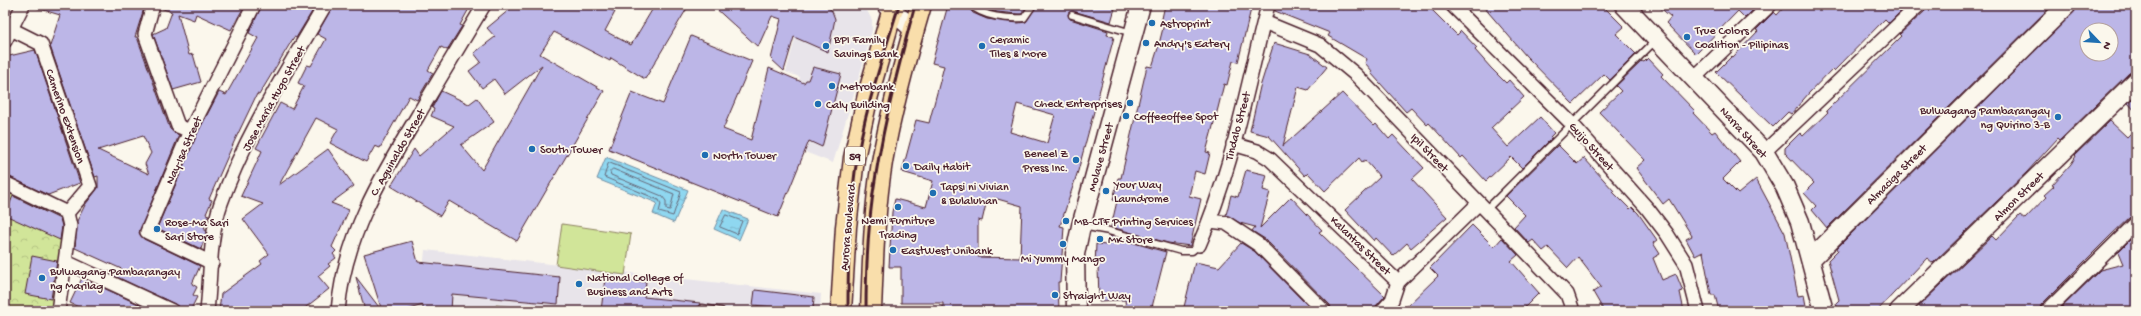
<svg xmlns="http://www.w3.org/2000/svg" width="2141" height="316" viewBox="0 0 2141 316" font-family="'Gochi Hand',sans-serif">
<defs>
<pattern id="park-crowns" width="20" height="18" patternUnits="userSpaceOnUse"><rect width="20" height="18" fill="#d1e599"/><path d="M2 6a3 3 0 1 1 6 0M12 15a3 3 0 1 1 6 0" fill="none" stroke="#b5c484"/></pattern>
<pattern id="water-ripples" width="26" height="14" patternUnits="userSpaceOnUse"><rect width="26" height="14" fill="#8fd7f0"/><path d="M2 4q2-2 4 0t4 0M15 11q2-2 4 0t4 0" fill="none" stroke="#7db8ce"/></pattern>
</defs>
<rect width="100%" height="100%" fill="#fbf7ec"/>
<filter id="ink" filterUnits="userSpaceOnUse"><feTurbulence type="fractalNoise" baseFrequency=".025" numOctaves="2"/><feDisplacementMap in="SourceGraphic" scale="8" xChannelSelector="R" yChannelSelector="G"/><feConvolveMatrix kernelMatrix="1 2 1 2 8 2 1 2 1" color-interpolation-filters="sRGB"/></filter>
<g filter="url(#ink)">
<g fill="#e8e4ea">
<path d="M769,5H864L872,20V31L865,57L833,163L782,143L800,77L786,72L797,32Z"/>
<path d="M425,250L821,294L820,311H419Z"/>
<path d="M976,304V311H886V306Z"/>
</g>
<g fill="#d1e599" stroke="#8e8262">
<path d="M562,224L631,234L625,275L556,265Z"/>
<path d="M496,305L551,311H496Z"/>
</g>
<path fill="url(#park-crowns)" stroke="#8e8262" d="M5,189L64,213L67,226L54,311H5Z"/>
<g fill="url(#water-ripples)" stroke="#738da1">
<path d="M606,157L688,190L674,223L653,214L657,203L597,179Z"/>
<path d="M723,209L748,219L739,240L714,229Z"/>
</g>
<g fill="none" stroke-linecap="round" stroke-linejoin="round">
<g stroke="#66697a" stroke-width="1">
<path d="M610,163L681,192L673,216L659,212L661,204L659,200L604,177L608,164Z"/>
<path d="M613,169L674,194L670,210L666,209V201L662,196L611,175L610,172Z"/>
<path d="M726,215L742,221L737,234L720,227Z"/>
</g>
</g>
<g fill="#bcb6e7" stroke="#4a1f2b" fill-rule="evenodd">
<path d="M37,5H145L135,37H137L170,129L179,135L139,233L144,239L200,266L192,284L197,287L193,295L197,297L190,311L179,309L175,304L102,270L125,274L126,271L75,248L77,221L85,205L98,188V176L95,177L50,46L60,15L37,8ZM143,136L151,153L145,164L149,174L98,150Z"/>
<path d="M161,5H245L231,30L196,14L194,20L178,14L189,55L193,54L201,82L173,90L153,34L166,28L172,12L160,8Z"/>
<path d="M262,5H316L296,38L294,37L259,95L257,94L234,142L209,199L212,200L206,214L209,215L204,225L206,234L201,249L157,228L197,134L219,92L226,95L258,38L249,33Z"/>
<path d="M333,5H471L460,25L462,26L447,50L441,47L428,70L433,73L417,100L409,96L380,148L375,146L366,162L330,143L338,129L316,118L279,185L328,149L354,186L331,203L349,210L332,247L336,251L333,254L336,258L328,264L330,266L318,276L329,289L301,311H219L221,294L262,264L260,261L269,254L243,219L263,204L241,196L262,151L256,148L280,103L292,109L304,86L298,83L307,65L311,66L326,39L317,34Z"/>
<path d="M515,5H602L615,12L605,31L631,45L655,5H689L645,79L611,58L610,61L554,32L540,54L604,91L517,241L449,201L440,216L391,186L414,149L419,156L454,126L431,116L434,109L432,108L441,91L469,104L477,98L494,122L461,145L482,170L542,65L505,94L494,79L482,88L469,71L481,62L474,53L495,37L487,28Z"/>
<path d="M712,5H825L832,11L835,19L828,52L794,37L784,71L771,59L781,19L772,16L758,47Z"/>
<path d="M948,5H967L973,13L987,19L1018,23L1026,22L1037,5H1116L1111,22L1073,11L1068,14L1070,19L1108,31L1107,35L1114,37L1078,171L1060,226L1064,227L1060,282H1058L1059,311H943V303H901V267H889L892,212L895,199L926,207L933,181L902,172L916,120L929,123L944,66L932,63ZM1017,104L1055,115L1047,143L1010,132ZM994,198L1022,206L1020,258L978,257V220L982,221L986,204Z"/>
<path d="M978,5H1028L1022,14H1018L997,12Z"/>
<path d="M1165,5H1252L1238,62L1233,61L1227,85L1224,84L1218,108L1206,152L1210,153L1205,174L1195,171L1189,196L1201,199L1190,246L1168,243L1111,227L1117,201L1113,200L1118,178H1121L1147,66L1152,67L1158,48L1164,24L1161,23Z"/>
<path d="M1276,5H1332L1344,9L1346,5H1427L1457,35L1461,31L1477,48L1475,50L1491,68L1506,83L1509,80L1524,97L1491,128L1508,147L1540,117L1554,133L1550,137L1552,138L1522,168L1511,157L1486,181L1463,156L1461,158L1429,123L1427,125L1411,108L1406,112L1371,73L1372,71L1365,63L1367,59L1328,36L1330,33L1275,11Z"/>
<path d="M1482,5H1602L1624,27L1616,34L1636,54L1610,80L1604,74L1573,104L1526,56Z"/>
<path d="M1657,5H1758L1745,18L1738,11L1696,54L1666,23L1671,17Z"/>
<path d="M1786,5H1907L1889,23L1885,19L1834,71L1832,69L1809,93L1791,114L1788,112L1773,127L1716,72L1732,56L1733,57L1758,31L1756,30L1774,12L1777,15Z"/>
<path d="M1927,5H2052L1827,228L1812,210L1816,206L1804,193L1814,183L1785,153V148L1800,133L1803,136L1828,112L1826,111L1902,36L1900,34L1925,11Z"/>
<path d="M2077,5H2136V71L2129,73L2060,140L2058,138L2027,172L1933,263L1927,258L1877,311H1838L1836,303L1839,300L1828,260L1838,250L1837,248L2074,12ZM2087,30H2111V54H2087Z"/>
<path d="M691,36L752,61L723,129L751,140L769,68L804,83L806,80H808L813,67L841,74L822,147L809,141L778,217L609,149L632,92L663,104Z"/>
<path d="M1274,43L1310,54L1327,67L1308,90L1298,87L1283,146L1342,93L1374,126L1376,124L1389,139L1393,135L1424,168L1412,179L1447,217L1411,248L1407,243L1393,256L1376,238L1374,241L1345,210L1380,177L1365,160L1362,162L1359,158L1325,191L1308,173L1305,176L1269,136L1250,131L1260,87Z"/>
<path d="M35,50L80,183L48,195L5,175V57Z"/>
<path d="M1648,58L1663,74L1661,76L1695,111L1693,113L1712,133L1715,131L1740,162L1723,179L1738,194L1756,179L1785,233L1798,296L1804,295L1807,311H1719L1715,295H1711L1703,252L1695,256L1686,239L1692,236L1669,199L1663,204L1636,168L1645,160L1599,112L1621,91L1616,86L1642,61L1644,62Z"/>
<path d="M2136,96V112L2128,103Z"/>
<path d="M2110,121L2127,137L2136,128V215L2130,217L2110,236L2041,305L2039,311H1923L1919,306L1992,236L1996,240L2020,215L2025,219L2046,197L2044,195L2054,186L2052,185L2071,164L2076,156L2075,155Z"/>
<path d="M1558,145L1577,164L1584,158L1614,191L1613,192L1630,209L1632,207L1638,213L1657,240L1653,243L1660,254L1653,258L1662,280L1676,274L1683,291L1680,292L1684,311H1604L1593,292L1601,287L1578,257L1568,268L1548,247L1543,251L1533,240L1529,243L1514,227L1525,215L1506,196Z"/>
<path d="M1246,170L1267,175L1263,190L1270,192L1260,228L1291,197L1322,230L1319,232L1385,296L1376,306L1374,311H1332L1330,305L1265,239L1252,231L1255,227L1240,223L1226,215L1231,195L1238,197Z"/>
<path d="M13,196L60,219L62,226L60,240L5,215Z"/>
<path d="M1472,225L1494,247L1502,238L1518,255L1511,261L1539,293L1521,311H1402L1438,276L1430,268Z"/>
<path d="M2136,234V311H2058L2100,270L2123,264L2118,252Z"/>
<path d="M1109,236L1166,252L1151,311H1126L1125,300L1099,301L1098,266H1095L1096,244L1107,245Z"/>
<path d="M412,241L418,262L560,277L558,304L452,294L451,311H423V305L403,311H365L356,277L382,311L364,254Z"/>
<path d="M1241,243L1254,251L1313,311H1183L1195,262L1219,267Z"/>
<path d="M32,256L57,261L51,299L25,294Z"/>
<path d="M82,278L153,311H87L70,303Z"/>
<path d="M605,278L646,282L644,297L700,303L698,308L699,311H601Z"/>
<path d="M755,290L814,297L813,311L753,305Z"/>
</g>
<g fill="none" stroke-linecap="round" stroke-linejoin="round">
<defs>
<g id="lane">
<path d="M971,5C983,17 1008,19 1024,18L1033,5"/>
<path d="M1072,15L1132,33"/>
<path d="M1486,210L1656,40"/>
<path d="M1082,226L1109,231L1181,251H1192L1199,245"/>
<path d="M702,308L721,311"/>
</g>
<g id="street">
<path d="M153,5L145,34L178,126L190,131"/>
<path d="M1452,5L1572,124L1647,208L1667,234L1686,264L1698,311"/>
<path d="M1264,22L1320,45L1356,75L1567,294L1573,311"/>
<path d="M11,29L41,44L90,186L67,213"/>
<path d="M5,41L23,5"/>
<path d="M1695,77L1770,5"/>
<path d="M1233,144L1257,151L1270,159L1398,282"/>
<path d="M1764,152L1919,5"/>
<path d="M5,183L67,213"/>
<path d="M1210,221L1226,223L1259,245L1324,311"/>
<path d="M1199,245C1233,169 1247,85 1268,5"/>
<path d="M66,262L172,311"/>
<path d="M212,263L147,232L190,131L254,5"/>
<path d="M58,311L70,226L67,213"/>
<path d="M207,311C211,276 209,237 221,203C246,133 288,69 325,5"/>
<path d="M338,311C344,238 380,178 417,117C439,79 462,42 484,5"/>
<path d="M1382,311L1392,300L1398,282L1479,203"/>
<path d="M2047,311L2136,223"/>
</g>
<g id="secondary">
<path d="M886,5L914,30"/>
<path d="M1624,5L1764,152L1785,187L1800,222L1824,311"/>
<path d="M1811,259L2067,5"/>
<path d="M1076,311L1075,254L1081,226L1141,5"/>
<path d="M1899,311L2136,81"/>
</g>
<g id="primary">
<path d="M841,311L846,227L854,158L868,95L894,5"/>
<path d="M871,311C873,261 874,211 882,162C891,109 906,56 921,5"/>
</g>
</defs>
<use href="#lane" stroke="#4a1f2b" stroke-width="9"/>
<use href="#street" stroke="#4a1f2b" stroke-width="16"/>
<use href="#secondary" stroke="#4a1f2b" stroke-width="21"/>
<use href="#primary" stroke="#4a1f2b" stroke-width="23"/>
<use href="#lane" stroke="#fbf7ec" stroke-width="6"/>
<use href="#street" stroke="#fbf7ec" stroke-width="13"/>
<use href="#secondary" stroke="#fbf7ec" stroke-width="18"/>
<use href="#primary" stroke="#f9deab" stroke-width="20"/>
<g stroke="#4a1f2b" stroke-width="3">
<path d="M848,311C848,265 849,218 855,172C863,115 882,60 899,5"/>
<path d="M866,311C866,265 868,219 876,174C885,117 900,61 915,5"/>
</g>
</g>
</g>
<g fill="#1f6fb2" stroke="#fbf7ec" stroke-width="1.5">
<circle cx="1152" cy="23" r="4"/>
<circle cx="1687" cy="37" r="4"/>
<circle cx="1146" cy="43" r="4"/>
<circle cx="826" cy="46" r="4"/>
<circle cx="982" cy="46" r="4"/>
<circle cx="832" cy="86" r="4"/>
<circle cx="1130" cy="103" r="4"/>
<circle cx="818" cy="104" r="4"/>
<circle cx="1126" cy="116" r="4"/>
<circle cx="2058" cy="117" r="4"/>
<circle cx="532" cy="149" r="4"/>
<circle cx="705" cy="155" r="4"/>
<circle cx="1076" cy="160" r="4"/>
<circle cx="906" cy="166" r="4"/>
<circle cx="1106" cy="191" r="4"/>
<circle cx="933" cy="193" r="4"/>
<circle cx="898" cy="207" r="4"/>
<circle cx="1066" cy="221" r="4"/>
<circle cx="157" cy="229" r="4"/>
<circle cx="1100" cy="239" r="4"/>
<circle cx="1063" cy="244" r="4"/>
<circle cx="893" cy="250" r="4"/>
<circle cx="42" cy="278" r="4"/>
<circle cx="579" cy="284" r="4"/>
<circle cx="1055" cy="295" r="4"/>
</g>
<g text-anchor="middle" stroke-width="3.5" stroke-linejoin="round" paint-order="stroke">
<rect fill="#fbf7ec" stroke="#7f6065" stroke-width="1" x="845" y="147" width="20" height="18" rx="3"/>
<g font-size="11" font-weight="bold" fill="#4a1f2b">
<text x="855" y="160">59</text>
</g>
<g font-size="12" fill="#4a1f2b" stroke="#fbf7ec" text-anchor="start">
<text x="1160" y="27">Astroprint</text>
<text x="1695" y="34">True Colors<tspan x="1695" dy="14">Coalition - Pilipinas</tspan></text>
<text x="834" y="43">BPI Family<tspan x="834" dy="14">Savings Bank</tspan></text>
<text x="990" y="43">Ceramic<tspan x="990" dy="14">Tiles &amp; More</tspan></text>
<text x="1154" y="47">Andry's Eatery</text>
<text x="840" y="90">Metrobank</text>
<text x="1122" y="107" text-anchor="end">Check Enterprises</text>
<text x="826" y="108">Caly Building</text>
<text x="2050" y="114" text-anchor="end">Bulwagang Pambarangay<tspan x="2050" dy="14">ng Quirino 3-B</tspan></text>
<text x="1134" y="120">Coffeeoffee Spot</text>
<text x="540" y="153">South Tower</text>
<text x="1068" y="157" text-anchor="end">Beneel Z<tspan x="1068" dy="14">Press Inc.</tspan></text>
<text x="713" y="159">North Tower</text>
<text x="914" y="170">Daily Habit</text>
<text x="1114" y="188">Your Way<tspan x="1114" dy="14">Laundrome</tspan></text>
<text x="941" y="190">Tapsi ni Vivian<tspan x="941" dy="14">&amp; Bulaluhan</tspan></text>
<text x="898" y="224" text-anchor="middle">Nemi Furniture<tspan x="898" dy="14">Trading</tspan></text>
<text x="1074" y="225">MB-CTF Printing Services</text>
<text x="165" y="226">Rose-Ma Sari<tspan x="165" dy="14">Sari Store</tspan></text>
<text x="1108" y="243">MK Store</text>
<text x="901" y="254">EastWest Unibank</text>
<text x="1063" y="262" text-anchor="middle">Mi Yummy Mango</text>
<text x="50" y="275">Bulwagang Pambarangay<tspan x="50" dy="14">ng Marilag</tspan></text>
<text x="587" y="281">National College of<tspan x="587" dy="14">Business and Arts</tspan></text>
<text x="1063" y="299">Straight Way</text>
</g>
<g font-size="12" fill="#4a1f2b" stroke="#fbf7ec">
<text transform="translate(273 98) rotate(-61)" y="4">Jose Maria Hugo Street</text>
<text transform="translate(66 116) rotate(71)" y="4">Camerino Extension</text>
<text transform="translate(1237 126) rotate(-75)" y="4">Tindalo Street</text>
<text transform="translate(1744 132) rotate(48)" y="4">Narra Street</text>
<text transform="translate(1592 146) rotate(48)" y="4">Guijo Street</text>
<text transform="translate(183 150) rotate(-66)" y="4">Nay-Isa Street</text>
<text transform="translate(397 152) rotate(-60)" y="4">C. Aguinaldo Street</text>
<text transform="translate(1430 152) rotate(46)" y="4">Ipil Street</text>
<text transform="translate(1100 157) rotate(-75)" y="4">Molave Street</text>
<text transform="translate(1896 174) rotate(-45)" y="4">Almaciga Street</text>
<text transform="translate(2018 196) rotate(-44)" y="4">Almon Street</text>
<text transform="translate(847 227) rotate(-85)" y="4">Aurora Boulevard</text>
<text transform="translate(1361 245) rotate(44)" y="4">Kalantas Street</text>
</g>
</g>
<rect width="2141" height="316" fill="none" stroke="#fbf7ec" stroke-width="20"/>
<rect x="10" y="10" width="2121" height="296" fill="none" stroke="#4a1f2b" stroke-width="1.5" filter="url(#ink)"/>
<g transform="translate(2099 42) rotate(115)"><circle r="19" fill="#fbf7ec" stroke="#b4a19f"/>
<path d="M0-3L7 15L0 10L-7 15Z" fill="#1f6fb2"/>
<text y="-6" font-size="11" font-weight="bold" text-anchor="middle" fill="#4a1f2b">N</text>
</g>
</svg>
